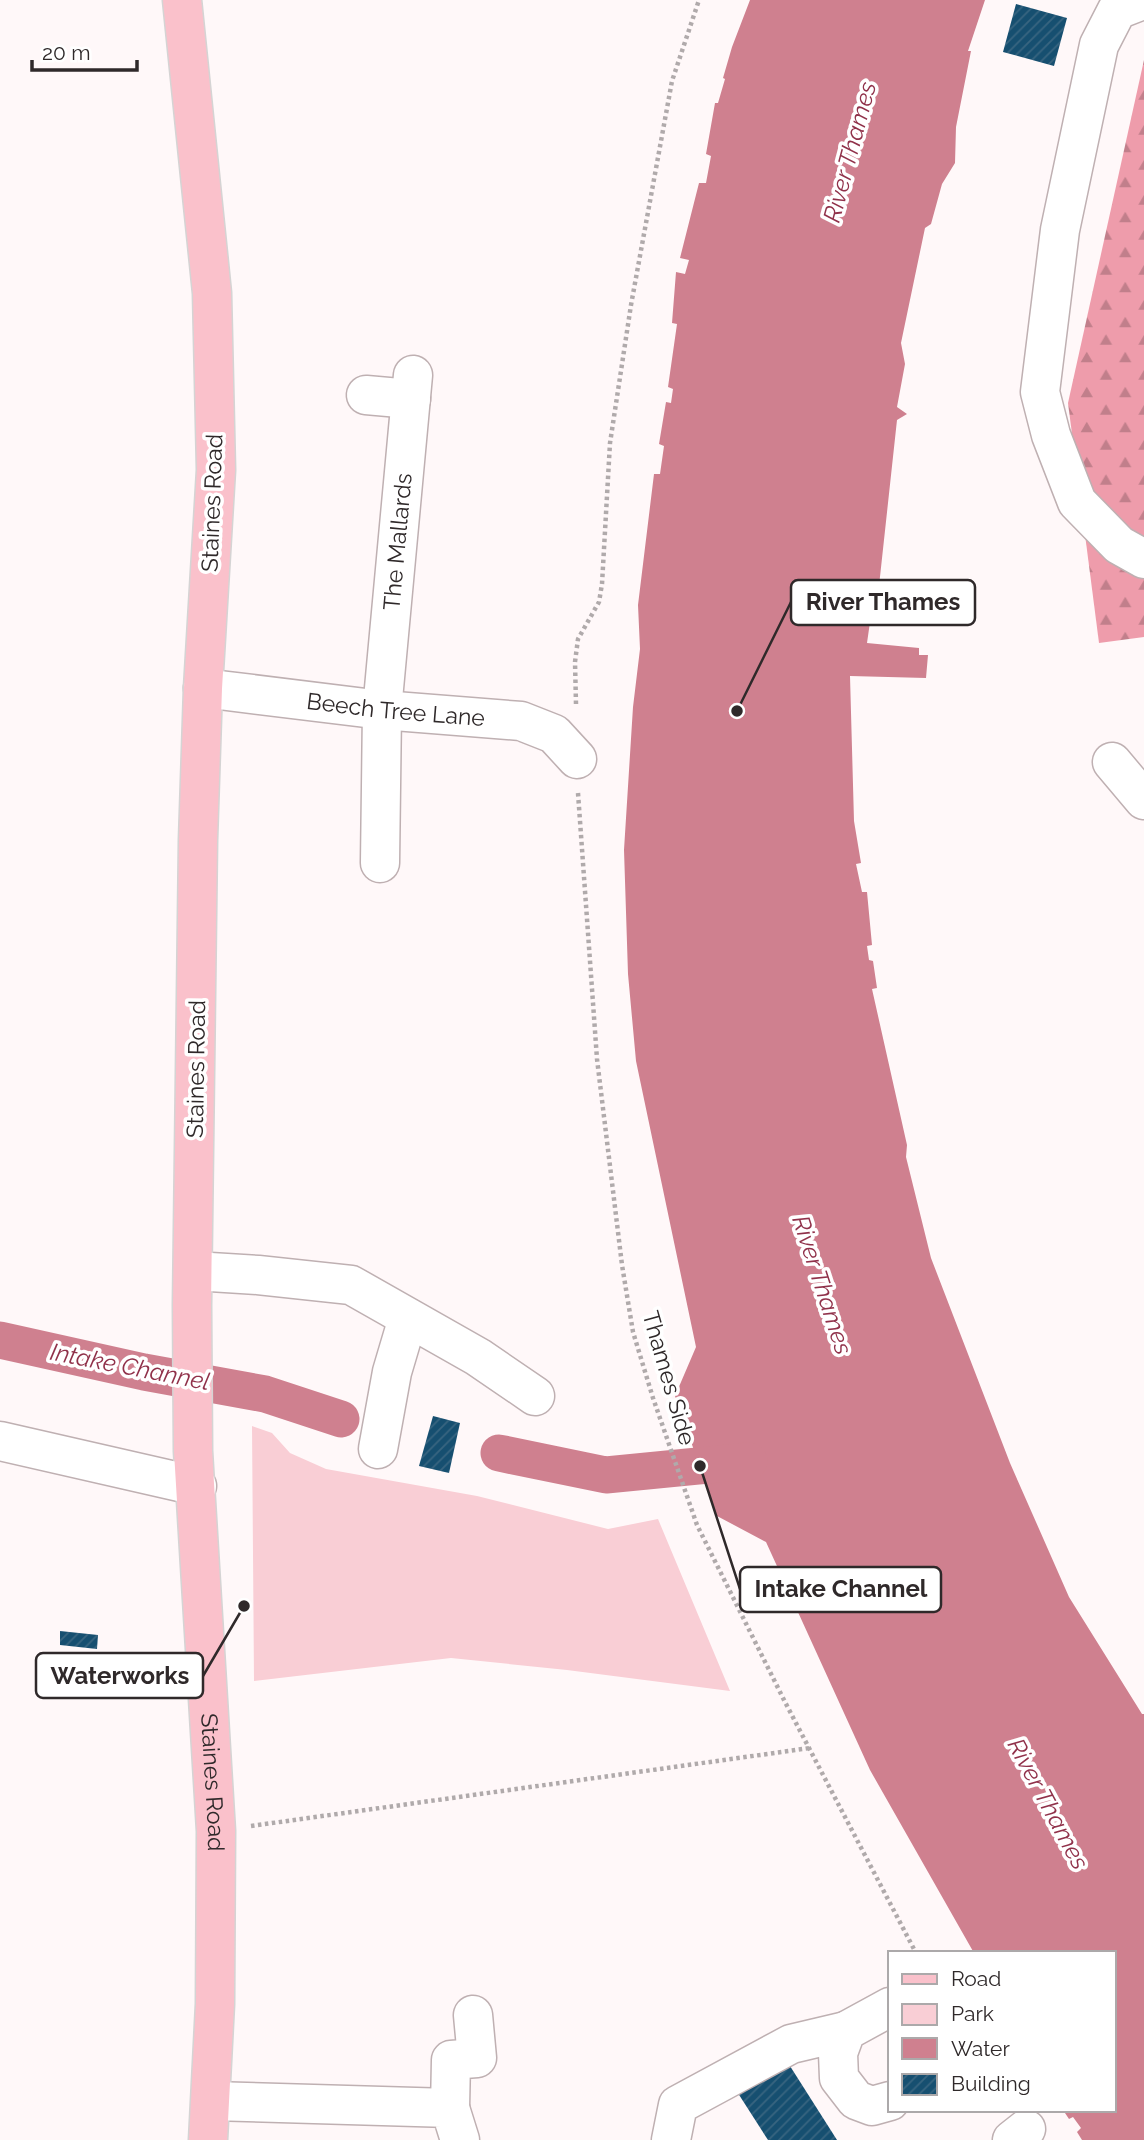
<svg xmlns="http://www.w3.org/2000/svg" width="1144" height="2140" viewBox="0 0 1144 2140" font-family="Raleway,sans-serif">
<defs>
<pattern id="forest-firs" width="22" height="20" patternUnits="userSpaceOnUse" patternTransform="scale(1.75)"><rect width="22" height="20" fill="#ee9cab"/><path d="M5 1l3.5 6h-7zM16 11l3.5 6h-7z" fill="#c17f8b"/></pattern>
<pattern id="building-hatch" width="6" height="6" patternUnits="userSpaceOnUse" patternTransform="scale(1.75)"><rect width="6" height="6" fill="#164f70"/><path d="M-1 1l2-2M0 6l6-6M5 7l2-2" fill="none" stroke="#386580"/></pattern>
</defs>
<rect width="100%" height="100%" fill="#fff8f9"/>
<path fill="#f9ced5" d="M252,1426L272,1433L290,1453L326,1469L477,1496L608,1529L658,1519L730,1691L567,1670L451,1658L254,1681Z"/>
<path fill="url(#forest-firs)" d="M1144,60V637L1099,643L1068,403Z"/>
<path fill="#cf808f" d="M750,0H985L968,51H971L956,127L955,163L942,184L931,224L925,228L901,343L905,364L897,407L907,414L897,420L879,586L875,587L867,643L919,648V655H928L926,678L850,676L854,821L861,863L856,864L862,892H867L872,945L867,946L869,960L873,961L877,988L872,989L907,1145L906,1157L931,1258L1010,1463L1069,1597L1142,1714H1144V2140H1082L1077,2132L1081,2128L1073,2117L1069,2119L1063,2110H1114V1953H974L870,1770L766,1542L717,1516L675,1396L696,1347L636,1061L628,974L624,850L633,707L640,649L638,605L654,474H660L664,446L659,444L666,402L671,403L673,389L668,387L677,324L672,323L676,272L685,274L689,260L680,258L699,183H706L711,156L706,154L715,103H718L725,79L723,78L732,47Z"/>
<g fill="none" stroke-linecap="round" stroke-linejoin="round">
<g stroke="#cf808f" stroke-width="37">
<path d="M0,1340L144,1372L265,1394L341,1419"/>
<path d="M499,1453L606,1475L749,1461"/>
</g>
</g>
<g fill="url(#building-hatch)">
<path d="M1016,4L1067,18L1054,66L1003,52Z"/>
<path d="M433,1416L460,1423L449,1473L419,1466Z"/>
<path d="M60,1631L98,1635L97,1649L60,1645Z"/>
<path d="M783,2055L837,2140H768L734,2087Z"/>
</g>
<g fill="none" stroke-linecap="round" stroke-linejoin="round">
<defs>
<g id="minor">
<path d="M1143,0L1117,10L1099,45L1060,230L1040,392L1051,435L1077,502L1119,545L1144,559"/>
<path d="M366,395L411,399"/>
<path id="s1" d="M203,688L382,710L521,721L554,734L577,759"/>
<path d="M1112,762L1144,800"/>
<path id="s2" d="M380,863L382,710L413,375"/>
<path d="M194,1271L258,1275L351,1285L478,1357L535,1396"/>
<path d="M0,1441L197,1486"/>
<path d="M378,1449L392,1372L408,1318"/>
<path d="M890,2007L846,2031L838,2053L839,2078L856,2100L872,2106L890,2101"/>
<path d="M211,2101L450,2108L460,2140"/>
<path d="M450,2108L451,2060L477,2058L473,2015"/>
<path d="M671,2140L678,2105L791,2044L846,2031"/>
<path d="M1012,2140L1026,2129"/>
</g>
<g id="major">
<path id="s3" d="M182,0L212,293L216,470L203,688L198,840L192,1305L193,1451L216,1831L215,2004L208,2140"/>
</g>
</defs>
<use href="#minor" stroke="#bfb0b2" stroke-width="41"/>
<use href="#major" stroke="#d5d4d4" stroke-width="41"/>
<g stroke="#b0aaab" stroke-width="4.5" stroke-dasharray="3.5 3.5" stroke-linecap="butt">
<path d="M576,704L575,662L578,639L599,602L602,584L610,443L631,305L672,81L699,0"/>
<path d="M578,793L597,1059L622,1265L633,1332L653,1398L697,1525L785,1702L916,1953"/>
<path d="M251,1826L810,1748"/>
</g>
<use href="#minor" stroke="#fff" stroke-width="38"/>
<use href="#major" stroke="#fac1cb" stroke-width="38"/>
</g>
<g text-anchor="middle" stroke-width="7" stroke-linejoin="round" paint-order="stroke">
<g font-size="23" fill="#2f292a" stroke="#fff">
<text transform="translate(212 503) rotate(-88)" y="8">Staines Road</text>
<text dy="8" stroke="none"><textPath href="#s2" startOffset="322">The Mallards</textPath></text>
<text dy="8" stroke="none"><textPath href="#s1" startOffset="194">Beech Tree Lane</textPath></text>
<text transform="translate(196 1069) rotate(-89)" y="8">Staines Road</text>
<text transform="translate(669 1378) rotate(74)" y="8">Thames Side</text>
<text dy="8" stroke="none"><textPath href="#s3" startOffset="1785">Staines Road</textPath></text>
</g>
<g font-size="24" font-style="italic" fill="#90314a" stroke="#fff">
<text transform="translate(850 152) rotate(-75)" y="8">River Thames</text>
<text transform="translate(822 1285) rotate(72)" y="8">River Thames</text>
<text transform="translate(130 1367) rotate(11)" y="8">Intake Channel</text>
<text transform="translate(1048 1804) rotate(62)" y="8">River Thames</text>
</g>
</g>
<path fill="none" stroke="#2f292a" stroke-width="2.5" d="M737 711L791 602M700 1466L740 1589M244 1606L203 1676"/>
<g fill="#2f292a" stroke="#fff" stroke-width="2.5">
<circle cx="737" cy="711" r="7"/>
<circle cx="700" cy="1466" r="7"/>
<circle cx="244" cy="1606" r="7"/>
</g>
<g fill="#fff" stroke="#2f292a" stroke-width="2.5">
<rect x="791" y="580" width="184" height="45" rx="7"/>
<rect x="740" y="1567" width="201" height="45" rx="7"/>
<rect x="36" y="1653" width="167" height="45" rx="7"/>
</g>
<g font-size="24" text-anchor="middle" font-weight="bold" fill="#2f292a">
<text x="883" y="610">River Thames</text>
<text x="841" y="1597">Intake Channel</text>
<text x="120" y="1684">Waterworks</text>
</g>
<rect x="888" y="1951" width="228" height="161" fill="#ffffff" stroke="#aca9aa" stroke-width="2"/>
<rect x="902" y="1974" width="35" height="10" fill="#fac1cb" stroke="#aca9aa" stroke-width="2"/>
<text x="951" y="1986" font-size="21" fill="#2f292a">Road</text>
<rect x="902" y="2004" width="35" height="21" fill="#f9ced5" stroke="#aca9aa" stroke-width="2"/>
<text x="951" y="2021" font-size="21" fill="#2f292a">Park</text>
<rect x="902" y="2038" width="35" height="21" fill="#cf808f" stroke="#aca9aa" stroke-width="2"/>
<text x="951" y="2056" font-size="21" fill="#2f292a">Water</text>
<rect x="902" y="2074" width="35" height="21" fill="url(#building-hatch)" stroke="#aca9aa" stroke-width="2"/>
<text x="951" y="2091" font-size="21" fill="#2f292a">Building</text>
<path d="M32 60v10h105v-10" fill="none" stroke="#2f292a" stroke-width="3.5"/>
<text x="42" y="60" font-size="21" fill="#2f292a" stroke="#ffffff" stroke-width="5" paint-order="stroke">20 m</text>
</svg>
